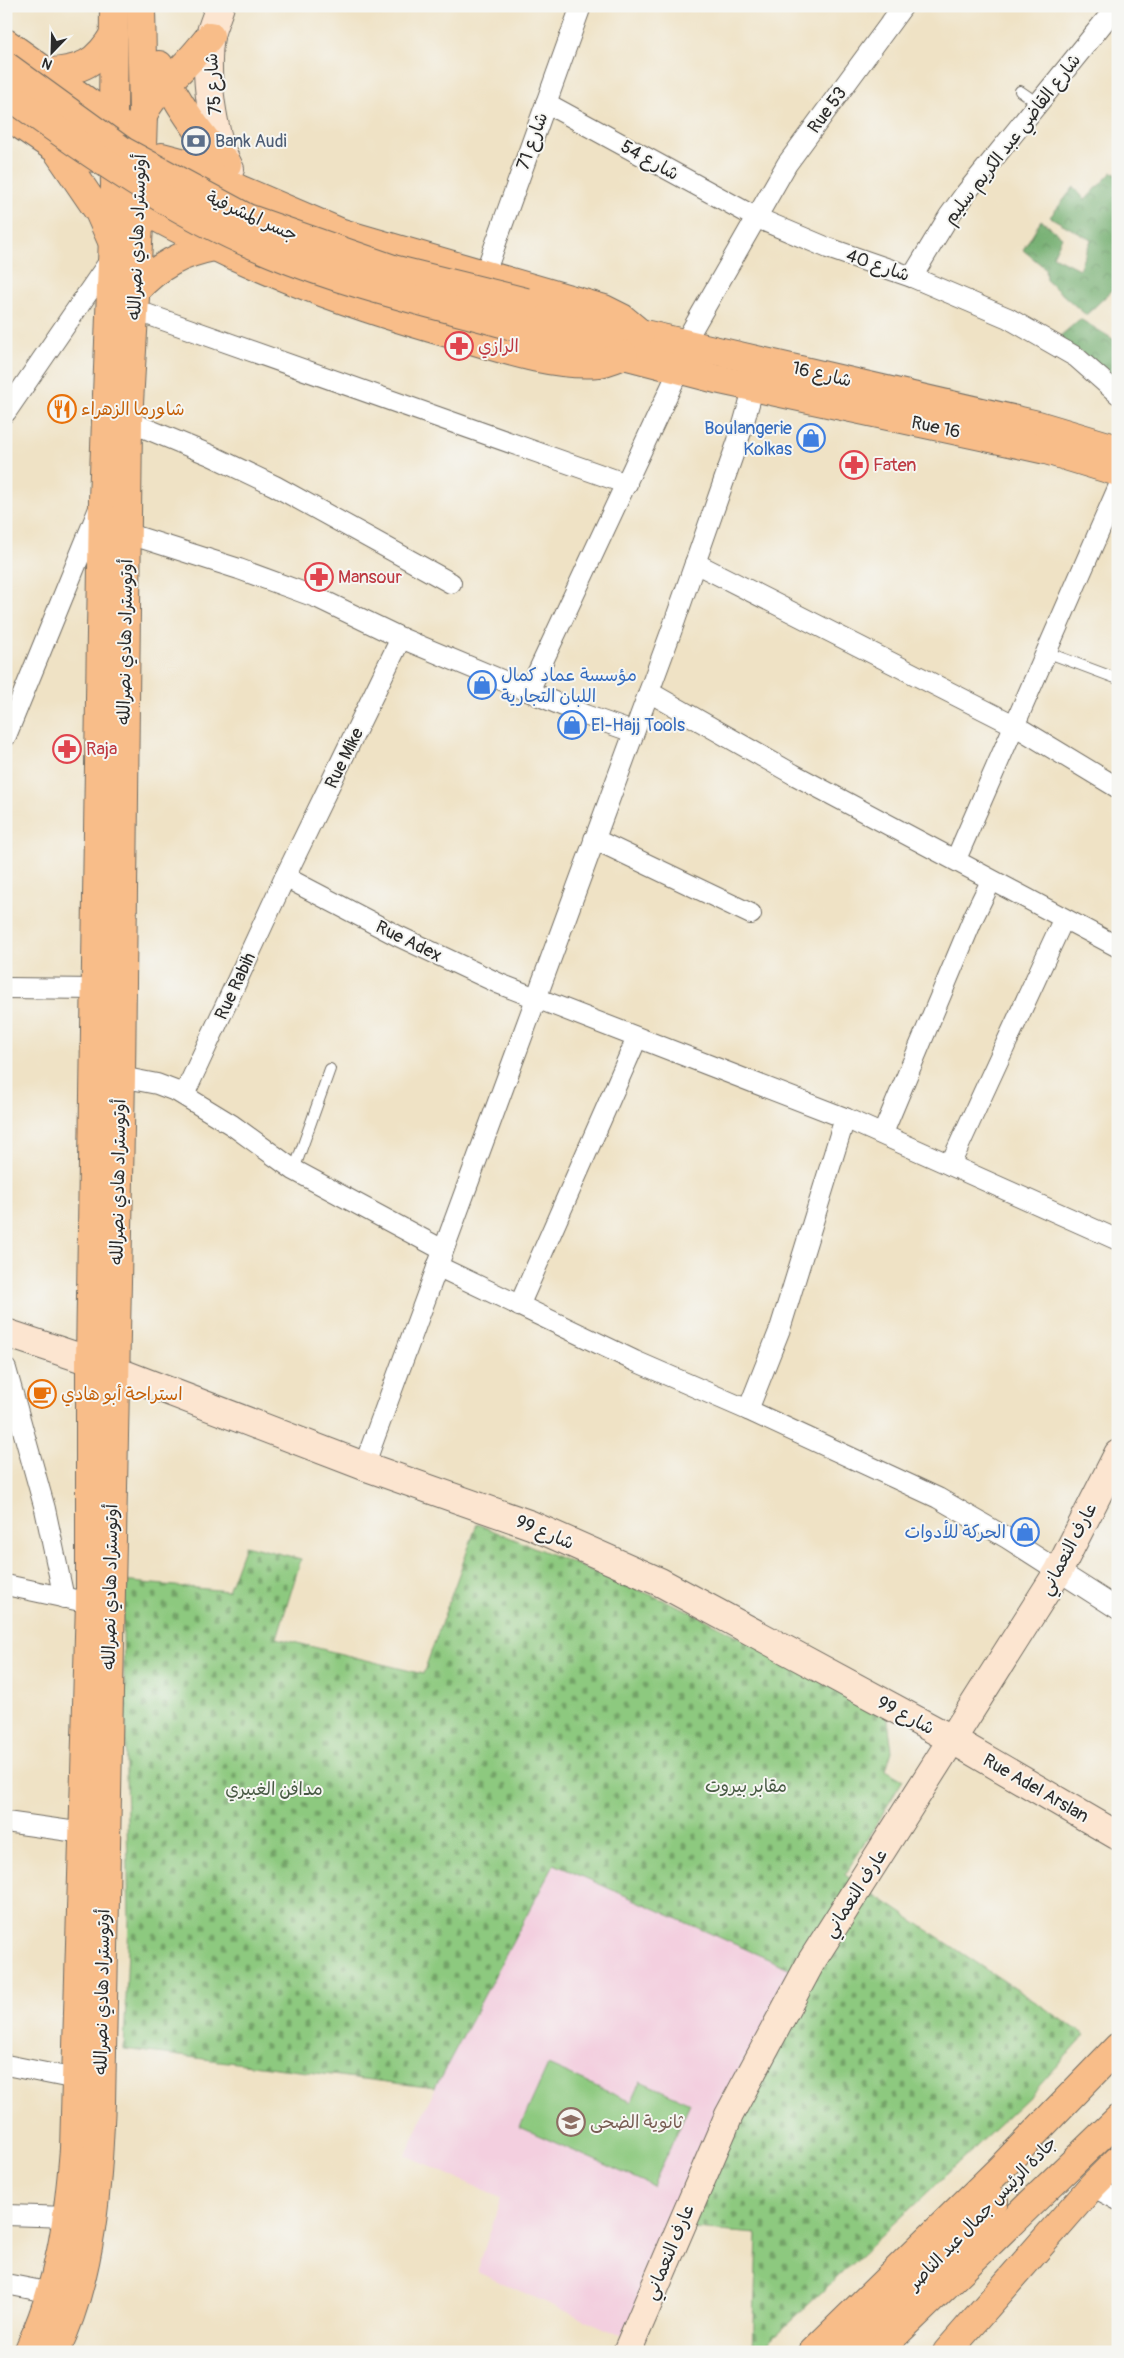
<svg xmlns="http://www.w3.org/2000/svg" width="1124" height="2358" viewBox="0 0 1124 2358" font-family="Pangolin,'Playpen Sans Arabic',sans-serif">
<defs>
<pattern id="forest-crowns" width="20" height="18" patternUnits="userSpaceOnUse" patternTransform="scale(1.25)"><rect width="20" height="18" fill="#72ad6e"/><path d="M2 6a3 3 0 1 1 6 0M12 15a3 3 0 1 1 6 0" fill="none" stroke="#5e8d5b"/></pattern>
<pattern id="cemetery-stones" width="16" height="16" patternUnits="userSpaceOnUse" patternTransform="scale(1.25)"><rect width="16" height="16" fill="#8dc97f"/><path d="M2 7V4a2 2 0 0 1 4 0v3zM10 15v-3a2 2 0 0 1 4 0v3z" fill="#73a368"/></pattern>
</defs>
<rect width="100%" height="100%" fill="#f6f6f2"/>
<filter id="ink" filterUnits="userSpaceOnUse"><feTurbulence type="fractalNoise" baseFrequency=".02" numOctaves="2"/><feDisplacementMap in="SourceGraphic" scale="10" xChannelSelector="R" yChannelSelector="G"/><feConvolveMatrix kernelMatrix="1 2 1 2 8 2 1 2 1" color-interpolation-filters="sRGB"/></filter>
<filter id="wash" filterUnits="userSpaceOnUse"><feTurbulence type="fractalNoise" baseFrequency=".0096" numOctaves="4" result="noise"/><feDisplacementMap in="SourceGraphic" scale="20" xChannelSelector="R" yChannelSelector="G"/><feGaussianBlur stdDeviation="1.12" result="paint"/><feColorMatrix in="noise" values="0 0 0 0 0 0 0 0 0 0 0 0 0 0 0 0 0 1.4 0 .05"/><feComposite in="paint" operator="in"/></filter>
<g filter="url(#wash)">
<rect width="100%" height="100%" fill="#efe2c5"/>
<path fill="#f3cfdf" d="M554,1864L793,1970L622,2336L477,2272L501,2198L406,2155L435,2088Z"/>
<g fill="url(#forest-crowns)" stroke="#4e6c4c">
<path d="M1112,172L1118,175V285L1086,315L1046,280L1045,268L1023,250L1041,220L1062,237L1053,256L1079,269L1091,240L1050,217L1074,187L1085,200Z"/>
<path d="M1080,319L1118,342V380L1059,337Z"/>
</g>
<path fill="url(#cemetery-stones)" stroke="#5c7a55" d="M477,1524L683,1608L887,1712L892,1751L886,1770L903,1780L845,1875L1085,2035L1031,2095L758,2352H753L757,2234L669,2227L793,1970L554,1864L435,2088L124,2049L129,1920L122,1581L228,1591L245,1545L301,1559L277,1638L423,1674Z"/>
<path fill="#8dc97f" stroke="#5c7a55" d="M548,2065L631,2102L640,2081L690,2103L653,2186L520,2127Z"/>
</g>
<g filter="url(#ink)">
<g fill="none" stroke-linecap="round" stroke-linejoin="round">
<defs>
<g id="lane">
<path d="M1020,91L1039,104"/>
<path d="M1046,652L1118,679"/>
<path d="M294,1170L330,1069"/>
</g>
<g id="street">
<path d="M546,103L755,217L828,248L912,277L1008,318L1076,357L1118,394"/>
<path d="M484,276L581,6"/>
<path d="M912,277L949,216L965,194L1117,6"/>
<path d="M135,310L627,484"/>
<path d="M685,342L787,164L903,6"/>
<path d="M6,412L111,259"/>
<path d="M128,421L210,455L275,486L451,583"/>
<path d="M126,533L239,569L318,598L401,638L585,715L633,732"/>
<path d="M695,563L1014,725L1118,788"/>
<path d="M529,691L679,370"/>
<path d="M649,692L793,774L1118,947"/>
<path d="M6,736L100,506"/>
<path d="M594,839L751,914"/>
<path d="M956,859L1118,488"/>
<path d="M285,877L398,936L500,984L845,1118L1118,1240"/>
<path d="M6,988L96,989"/>
<path d="M121,1077L157,1084L178,1092L232,1125L294,1170L443,1250"/>
<path d="M184,1095L285,877L401,638"/>
<path d="M883,1133L974,916L991,881"/>
<path d="M950,1165L1063,920"/>
<path d="M437,1266L635,1361L748,1410L938,1498L1007,1538L1118,1609"/>
<path d="M519,1306L637,1038"/>
<path d="M6,1369L45,1509L64,1598"/>
<path d="M748,1410L780,1329L845,1118"/>
<path d="M364,1466L671,632L741,432L754,386"/>
<path d="M6,1585L76,1600"/>
<path d="M6,1822L84,1833"/>
<path d="M6,2065L76,2079"/>
<path d="M1092,2186L1118,2200"/>
<path d="M6,2215L68,2217"/>
<path d="M6,2284L52,2293"/>
</g>
<g id="secondary">
<path d="M220,6C217,16 212,26 210,36C204,72 212,137 230,169"/>
<path d="M6,1333L90,1361L364,1466L531,1525L660,1582L953,1740L1118,1836"/>
<path d="M627,2352L729,2115L811,1962L1058,1572L1118,1454"/>
</g>
<g id="primary">
<path d="M526,302L640,333L1038,425L1118,449"/>
<path d="M516,327L716,379L1046,450L1118,472"/>
</g>
<g id="highway">
<path d="M6,43L123,127"/>
<path d="M159,65C177,103 198,134 227,164"/>
<path d="M48,72C81,71 97,63 114,34"/>
<path d="M6,115L56,149L99,212L111,239"/>
<path d="M142,117C153,93 167,84 184,66C194,56 202,46 210,36"/>
<path d="M56,149C73,157 87,161 105,155"/>
<path d="M130,167L140,161L162,157L181,162L239,189L342,233L604,309L622,318L640,333"/>
<path d="M127,201C234,262 337,302 455,335C499,348 553,367 599,363C607,362 616,358 624,355"/>
<path d="M136,290C158,266 182,253 214,247"/>
<path d="M28,2352C60,2283 68,2223 74,2149L90,1602V1361L103,500L115,184L113,119L114,6"/>
<path d="M55,2352C93,2274 97,2188 101,2103L121,1077L128,421L140,208L143,116L141,6"/>
<path d="M813,2352L999,2170L1118,2047"/>
<path d="M847,2352L994,2201"/>
<path d="M877,2352L1118,2119"/>
<path d="M947,2352L1092,2186L1118,2160"/>
</g>
</defs>
<use href="#lane" stroke="#706b61" stroke-width="12"/>
<use href="#street" stroke="#706b61" stroke-width="22"/>
<use href="#secondary" stroke="#706b61" stroke-width="30"/>
<use href="#primary" stroke="#706b61" stroke-width="30"/>
<use href="#highway" stroke="#706b61" stroke-width="30"/>
<use href="#lane" stroke="#fff" stroke-width="10"/>
<use href="#street" stroke="#fff" stroke-width="20"/>
<use href="#secondary" stroke="#fce5d0" stroke-width="28"/>
<use href="#primary" stroke="#f8bd89" stroke-width="28"/>
<use href="#highway" stroke="#f8bd89" stroke-width="28"/>
<defs>
<g id="primary-bridge">
<path d="M6,66L123,151L247,218L393,269L526,302"/>
<path d="M6,93C89,154 176,214 272,253C351,286 434,304 516,327"/>
</g>
</defs>
<use href="#primary-bridge" stroke="#706b61" stroke-width="30" stroke-linecap="butt"/>
<use href="#primary-bridge" stroke="#f8bd89" stroke-width="28"/>
</g>
</g>
<defs>
<symbol id="bank-ring" viewBox="-11 -11 22 22"><circle r="9.5" fill="#f6f6f2" stroke="#5c6f8a" stroke-width="1.5"/><path d="M-6-4H6V4H-6ZM0-2.3a2.3 2.3 0 1 0 0 4.6a2.3 2.3 0 1 0 0-4.6Z" fill="#5c6f8a"/></symbol>
<symbol id="pharmacy-ring" viewBox="-11 -11 22 22"><circle r="9.5" fill="#f6f6f2" stroke="#e0444e" stroke-width="1.5"/><path d="M-2-6h4v4h4v4h-4v4h-4v-4h-4v-4h4Z" fill="#e0444e"/></symbol>
<symbol id="restaurant-ring" viewBox="-11 -11 22 22"><circle r="9.5" fill="#f6f6f2" stroke="#e8710a" stroke-width="1.5"/><path d="M-5-6h1v4h1v-4h1v4h1v-4h1v5L-1.5 .5V6h-2V.5L-5-1ZM5-6V6H3V1.5H1.5Q1.5-4 5-6Z" fill="#e8710a"/></symbol>
<symbol id="shop-ring" viewBox="-11 -11 22 22"><circle r="9.5" fill="#f6f6f2" stroke="#3f7fe0" stroke-width="1.5"/><path d="M-5-2.5h2.3a2.7 3.5 0 0 1 5.4 0H5L5.5 6h-11ZM-1.5-2.5h3a1.5 2.3 0 0 0-3 0Z" fill="#3f7fe0"/></symbol>
<symbol id="cafe-ring" viewBox="-11 -11 22 22"><circle r="9.5" fill="#f6f6f2" stroke="#e8710a" stroke-width="1.5"/><path d="M-5.5-4.5H6V0H3Q3 3.5 0 3.5H-2.5Q-5.5 3.5-5.5 0ZM3-3.2v2h1.7v-2ZM-6 4.5H4V6H-6Z" fill="#e8710a"/></symbol>
<symbol id="school-ring" viewBox="-11 -11 22 22"><circle r="9.5" fill="#f6f6f2" stroke="#8d6e63" stroke-width="1.5"/><path d="M0-5L7-2L0 1L-7-2ZM-4 1L0 2.5L4 1V4Q0 6-4 4Z" fill="#8d6e63"/></symbol>
</defs>
<g fill-rule="evenodd">
<use href="#bank-ring" x="180" y="125" width="32" height="32"/>
<use href="#pharmacy-ring" x="443" y="330" width="32" height="32"/>
<use href="#restaurant-ring" x="46" y="393" width="32" height="32"/>
<use href="#shop-ring" x="795" y="422" width="32" height="32"/>
<use href="#pharmacy-ring" x="838" y="449" width="32" height="32"/>
<use href="#pharmacy-ring" x="303" y="561" width="32" height="32"/>
<use href="#shop-ring" x="466" y="669" width="32" height="32"/>
<use href="#shop-ring" x="556" y="709" width="32" height="32"/>
<use href="#pharmacy-ring" x="51" y="733" width="32" height="32"/>
<use href="#cafe-ring" x="26" y="1378" width="32" height="32"/>
<use href="#shop-ring" x="1009" y="1516" width="32" height="32"/>
<use href="#school-ring" x="555" y="2106" width="32" height="32"/>
</g>
<g text-anchor="middle" stroke-width="4" stroke-linejoin="round" paint-order="stroke">
<g font-size="18" fill="#2b2b2b" stroke="#f6f6f2">
<text transform="translate(213 84) rotate(-94)" y="6">شارع 75</text>
<text transform="translate(827 110) rotate(-54)" y="6">Rue 53</text>
<text transform="translate(1012 139) rotate(-52)" y="6">شارع القاضي عبد الكريم سليم</text>
<text transform="translate(532 141) rotate(-70)" y="6">شارع 71</text>
<text transform="translate(650 160) rotate(29)" y="6">شارع 54</text>
<text transform="translate(252 216) rotate(24)" y="6">جسر المشرفية</text>
<text transform="translate(137 237) rotate(-88)" y="6">أوتوستراد هادي نصرالله</text>
<text transform="translate(878 265) rotate(19)" y="6">شارع 40</text>
<text transform="translate(822 374) rotate(13)" y="6">شارع 16</text>
<text transform="translate(936 427) rotate(12)" y="6">Rue 16</text>
<text transform="translate(125 642) rotate(-89)" y="6">أوتوستراد هادي نصرالله</text>
<text transform="translate(344 758) rotate(-64)" y="6">Rue Mike</text>
<text transform="translate(409 941) rotate(26)" y="6">Rue Adex</text>
<text transform="translate(235 986) rotate(-65)" y="6">Rue Rabih</text>
<text transform="translate(118 1182) rotate(-89)" y="6">أوتوستراد هادي نصرالله</text>
<text transform="translate(545 1532) rotate(23)" y="6">شارع 99</text>
<text transform="translate(1068 1549) rotate(-62)" y="6">عارف النعماني</text>
<text transform="translate(110 1587) rotate(-89)" y="6">أوتوستراد هادي نصرالله</text>
<text transform="translate(906 1715) rotate(28)" y="6">شارع 99</text>
<text transform="translate(1036 1788) rotate(30)" y="6">Rue Adel Arslan</text>
<text transform="translate(855 1893) rotate(-57)" y="6">عارف النعماني</text>
<text transform="translate(102 1992) rotate(-89)" y="6">أوتوستراد هادي نصرالله</text>
<text transform="translate(982 2213) rotate(-46)" y="6">جادة الرئيس جمال عبد الناصر</text>
<text transform="translate(669 2252) rotate(-67)" y="6">عارف النعماني</text>
</g>
<g font-size="18" fill="#4e5e75" stroke="#f6f6f2" text-anchor="start">
<text x="215" y="147">Bank Audi</text>
</g>
<g font-size="18" fill="#be3a42" stroke="#f6f6f2" text-anchor="start">
<text x="478" y="352">الرازي</text>
<text x="873" y="471">Faten</text>
<text x="338" y="583">Mansour</text>
<text x="86" y="755">Raja</text>
</g>
<g font-size="18" fill="#c56008" stroke="#f6f6f2" text-anchor="start">
<text x="81" y="415">شاورما الزهراء</text>
<text x="61" y="1400">استراحة أبو هادي</text>
</g>
<g font-size="18" fill="#366cbe" stroke="#f6f6f2" text-anchor="end">
<text x="792" y="434">Boulangerie<tspan x="792" dy="21">Kolkas</tspan></text>
<text x="501" y="681" text-anchor="start">مؤسسة عماد كمال<tspan x="501" dy="21">اللبان التجارية</tspan></text>
<text x="591" y="731" text-anchor="start">El-Hajj Tools</text>
<text x="1006" y="1538">الحركة للأدوات</text>
</g>
<g font-size="18" fill="#485a44" stroke="#f6f6f2">
<text x="746" y="1792">مقابر بيروت</text>
<text x="274" y="1795">مدافن الغبيري</text>
</g>
<g font-size="18" fill="#785e54" stroke="#f6f6f2" text-anchor="start">
<text x="590" y="2128">ثانوية الضحى</text>
</g>
</g>
<rect width="1124" height="2358" fill="none" stroke="#f6f6f2" stroke-width="25"/>
<g transform="translate(52 52) rotate(203)" stroke="#f6f6f2" stroke-width="4" paint-order="stroke">
<path d="M0-4L9 19L0 12L-9 19Z" fill="#2b2b2b"/>
<text y="-8" font-size="14" font-weight="bold" text-anchor="middle" fill="#2b2b2b">N</text>
</g>
</svg>
